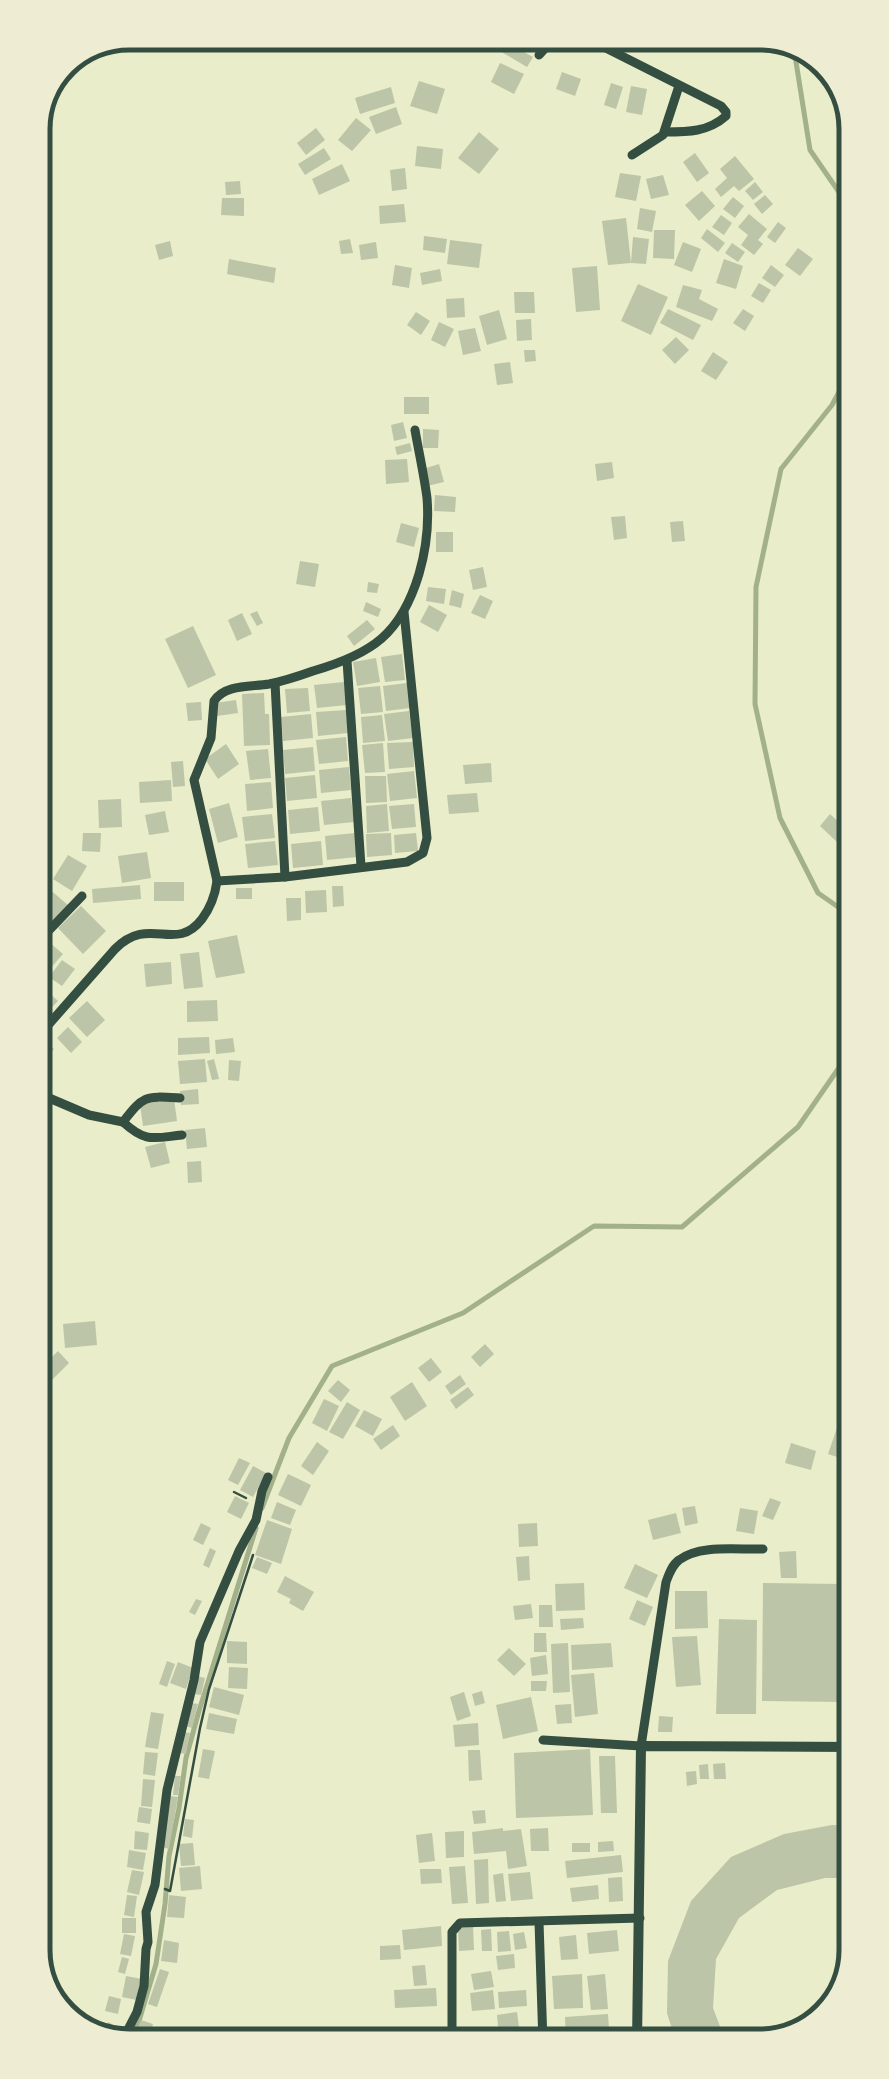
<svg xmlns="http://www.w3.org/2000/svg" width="889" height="2079" viewBox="0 0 889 2079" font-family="Poppins,sans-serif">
<rect width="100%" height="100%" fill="#e9edc9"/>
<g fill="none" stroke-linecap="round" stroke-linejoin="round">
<g stroke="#a3b18a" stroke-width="5">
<path d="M793,43L810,150L852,211"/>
<path d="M852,368L832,405L781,469L756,587L755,704L780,818L818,893L854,918"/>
<path d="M262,1508L289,1438L332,1366L463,1313L594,1226L682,1227L798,1127L854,1046"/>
<path d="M125,2046L139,2021L156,1964L165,1904L169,1856L179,1808L186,1758L199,1711L256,1528"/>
</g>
</g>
<g fill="#bcc5a7">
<path d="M522,33H543L548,36L540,49L520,35Z"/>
<path d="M505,42L533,57L527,67L500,51Z"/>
<path d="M500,63L524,74L514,94L491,82Z"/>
<path d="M562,72L581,79L575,96L556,89Z"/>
<path d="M419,81L445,89L437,114L410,106Z"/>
<path d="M611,83L623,87L616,109L604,105Z"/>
<path d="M631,86L647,89L642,115L626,112Z"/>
<path d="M391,87L395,103L360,114L355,98Z"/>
<path d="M396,107L402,124L376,134L369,117Z"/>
<path d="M356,118L371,130L352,151L338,140Z"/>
<path d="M316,128L325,140L306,155L297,143Z"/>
<path d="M479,132L499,149L479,174L458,158Z"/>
<path d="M417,146L443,149L441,169L415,166Z"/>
<path d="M324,148L331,159L305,175L298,164Z"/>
<path d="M695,153L709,173L697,182L683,162Z"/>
<path d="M735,156L754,179L739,191L734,186L721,197L715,189L727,178L720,169Z"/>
<path d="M342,164L350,181L319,195L312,179Z"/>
<path d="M405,168L407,189L392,191L390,170Z"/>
<path d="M620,173L641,176L636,201L615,197Z"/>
<path d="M663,175L669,195L651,199L646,179Z"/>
<path d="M240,181L241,194L226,195L225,182Z"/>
<path d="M755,182L763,192L753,200L745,191Z"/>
<path d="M702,191L715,206L699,221L685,205Z"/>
<path d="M765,195L773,204L762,214L754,204Z"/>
<path d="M733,197L744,206L735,218L723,209Z"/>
<path d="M222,198H244V216L221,215Z"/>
<path d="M404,204L406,222L380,224L379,206Z"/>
<path d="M640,208L656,211L652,232L637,229Z"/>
<path d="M749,214L767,229L758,240L763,244L754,255L741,245L748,235L738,227Z"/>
<path d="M721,215L732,223L724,235L712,227Z"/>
<path d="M626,218L631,263L608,265L602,221Z"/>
<path d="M778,222L786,228L775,243L767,237Z"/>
<path d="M707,229L725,243L718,252L701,238Z"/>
<path d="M654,230H675L674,259L653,258Z"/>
<path d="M424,236L447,239L445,253L423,250Z"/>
<path d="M633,237L649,239L646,264L631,263Z"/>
<path d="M350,239L353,253L341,254L339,241Z"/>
<path d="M450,240L482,244L479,268L447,264Z"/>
<path d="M170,241L173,256L159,260L155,245Z"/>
<path d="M376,242L378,258L361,260L359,245Z"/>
<path d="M683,242L701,249L692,272L674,265Z"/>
<path d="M732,243L745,252L738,262L725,253Z"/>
<path d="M798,248L813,259L800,276L785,265Z"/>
<path d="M229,259L276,268L274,283L227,274Z"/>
<path d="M724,259L743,266L736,289L716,283Z"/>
<path d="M395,265L412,268L409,288L392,285Z"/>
<path d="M771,265L784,275L775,287L762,278Z"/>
<path d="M597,266L600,310L576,312L572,268Z"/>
<path d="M440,269L442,281L422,285L420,273Z"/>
<path d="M759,283L771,290L763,303L751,296Z"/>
<path d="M638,284L668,297L651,335L621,321Z"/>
<path d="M683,285L702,290L699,299L718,309L712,321L676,307Z"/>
<path d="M514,292H534L535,313H515Z"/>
<path d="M464,298L465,317L447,318L446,299Z"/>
<path d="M668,309L701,325L693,340L660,323Z"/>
<path d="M743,309L754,316L745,331L733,323Z"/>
<path d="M499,310L507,339L487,345L479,316Z"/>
<path d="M416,312L430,321L421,335L407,325Z"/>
<path d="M531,319L532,340L517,341L516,320Z"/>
<path d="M439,322L454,329L445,347L431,340Z"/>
<path d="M475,328L481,351L463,355L458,331Z"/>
<path d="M676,337L689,350L675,364L662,350Z"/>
<path d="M524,350H535L536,361L525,362Z"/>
<path d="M713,352L728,362L716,380L701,371Z"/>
<path d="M510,362L513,383L497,385L494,364Z"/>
<rect x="404" y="397" width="25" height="17"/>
<path d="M403,422L407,438L394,441L391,425Z"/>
<path d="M423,429L439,430L438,448H423Z"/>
<path d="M410,443L412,451L397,455L395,447Z"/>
<path d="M407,459L409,482L386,484L385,460Z"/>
<path d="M612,462L614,478L597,481L595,464Z"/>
<path d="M439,464L444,482L427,486L423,469Z"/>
<path d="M435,495L456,497L455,512L434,511Z"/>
<path d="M625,516L627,538L614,540L611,517Z"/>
<path d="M683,521L685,541L672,542L670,522Z"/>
<path d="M401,523L419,528L414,547L396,542Z"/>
<rect x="436" y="532" width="17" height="20"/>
<path d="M300,561L319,564L315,587L296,584Z"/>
<path d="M483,567L487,587L473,590L469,570Z"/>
<path d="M368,582L379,584L377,593L367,592Z"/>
<path d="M428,587L446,589L444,604L426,601Z"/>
<path d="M452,590L464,594L461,608L449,605Z"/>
<path d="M480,595L493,601L485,619L471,613Z"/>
<path d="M366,602L381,609L378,617L363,611Z"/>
<path d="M429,605L447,615L438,632L420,622Z"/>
<path d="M257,611L263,623L257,626L250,614Z"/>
<path d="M242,613L252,634L237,641L228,620Z"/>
<path d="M367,620L375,629L354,646L347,636Z"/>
<path d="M193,626L216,675L188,688L165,639Z"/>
<path d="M402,654L405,680L385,682L381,657Z"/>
<path d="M376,658L380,682L357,686L353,662Z"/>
<path d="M853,678V699L848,701L841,683Z"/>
<path d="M344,682L347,705L317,708L314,685Z"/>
<path d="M407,683L410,708L386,711L383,686Z"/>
<path d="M380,686L383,712L361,714L358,688Z"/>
<path d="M308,688L310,711L287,713L285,689Z"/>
<path d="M264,693L265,714H269L270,745L244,746L242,694Z"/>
<path d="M236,700L238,713L217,716L215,703Z"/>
<path d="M201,702L202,720L188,721L186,703Z"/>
<path d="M346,710L348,733L318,736L316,712Z"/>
<path d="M409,711L413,738L388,741L384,714Z"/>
<path d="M311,714L313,738L283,741L281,717Z"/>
<path d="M382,715L385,741L363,743L361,717Z"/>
<path d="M346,737L348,761L319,764L316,740Z"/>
<path d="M413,742L414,767L389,769L387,743Z"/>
<path d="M383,743L385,772L365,773L362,745Z"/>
<path d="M226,744L239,764L218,779L205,759Z"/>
<path d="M313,747L315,771L285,774L283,750Z"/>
<path d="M268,749L271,778L250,780L246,751Z"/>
<path d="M183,761L185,786L173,787L171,762Z"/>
<path d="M491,763L492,782L465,784L463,765Z"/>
<path d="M349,767L351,790L321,793L319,770Z"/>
<path d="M414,771L417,798L390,801L387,774Z"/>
<path d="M315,775L317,798L287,801L285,778Z"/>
<path d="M365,776H386L387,802L366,803Z"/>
<path d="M171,780L172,801L140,803L139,782Z"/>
<path d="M271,782L273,808L247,811L245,784Z"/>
<path d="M42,785L44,796L34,798V787Z"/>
<path d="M477,793L479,812L449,814L447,795Z"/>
<path d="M351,798L354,822L324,825L321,801Z"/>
<path d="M121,799L122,827L99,828L98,800Z"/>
<path d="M229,803L238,837L218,843L209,809Z"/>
<path d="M387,804L389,831L367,833L366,806Z"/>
<path d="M414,804L416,827L392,829L389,806Z"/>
<path d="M318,807L320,831L290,834L288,810Z"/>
<path d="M165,811L169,832L149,835L145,815Z"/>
<path d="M272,814L275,838L245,841L242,817Z"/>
<path d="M830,814L847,830L837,842L820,826Z"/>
<path d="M854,831V853L844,847Z"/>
<path d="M83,833H101L100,852L82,851Z"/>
<path d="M355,833L357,857L327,860L325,836Z"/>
<path d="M391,833L392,855L367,857L366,834Z"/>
<path d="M416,833L418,851L395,853L394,835Z"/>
<path d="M275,841L278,865L248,868L245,844Z"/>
<path d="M321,841L323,865L293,868L291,844Z"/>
<path d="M147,852L151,878L122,883L118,856Z"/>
<path d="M68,855L87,866L72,891L53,879Z"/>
<rect x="154" y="882" width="30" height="19"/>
<path d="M140,885L141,899L93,903L92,889Z"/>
<path d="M332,886H343L344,906L333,907Z"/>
<path d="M47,887L69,906L53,925L35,910V901Z"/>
<rect x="236" y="888" width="16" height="11"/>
<path d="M326,890L327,912L306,913L305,891Z"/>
<path d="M286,898H301V920L287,921Z"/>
<path d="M81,906L106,931L83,954L58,928Z"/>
<path d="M237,935L245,973L216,978L208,941Z"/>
<path d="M49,942L63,954L49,970L35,957Z"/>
<path d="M199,952L203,987L184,989L180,954Z"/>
<path d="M62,960L75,969L62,986L49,977Z"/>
<path d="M171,962L172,984L146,987L144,964Z"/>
<path d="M35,980L58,1001L50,1009L35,995Z"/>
<path d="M217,1000L218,1021L187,1022V1001Z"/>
<path d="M87,1001L105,1020L87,1037L69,1018Z"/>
<path d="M68,1027L82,1042L71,1053L57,1038Z"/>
<path d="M209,1037L210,1053L178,1055V1038Z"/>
<path d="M40,1038L54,1049L43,1062L35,1055V1043Z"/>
<path d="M233,1038L235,1052L216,1054L215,1040Z"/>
<path d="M205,1059L207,1082L180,1084L178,1061Z"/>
<path d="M214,1059L219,1079L212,1080L207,1061Z"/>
<path d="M229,1060L241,1061L239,1081L228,1080Z"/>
<path d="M198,1089L199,1104L181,1105L180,1091Z"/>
<path d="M174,1099L177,1121L143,1126L140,1104Z"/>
<path d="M205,1128L207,1147L187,1149L185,1130Z"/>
<path d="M165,1142L170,1163L151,1168L145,1147Z"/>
<path d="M201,1161L202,1182L188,1183L187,1162Z"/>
<path d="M35,1171L49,1172L47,1193L35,1192Z"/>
<path d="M36,1233L51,1236L47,1262L36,1259Z"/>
<path d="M95,1321L97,1345L65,1348L63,1324Z"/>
<path d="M485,1344L494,1354L480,1367L471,1357Z"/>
<path d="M58,1351L69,1363L40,1392L36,1388V1373Z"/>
<path d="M431,1358L442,1372L429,1382L418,1368Z"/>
<path d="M460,1375L466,1384L451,1395L445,1386Z"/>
<path d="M338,1380L350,1390L341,1402L328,1391Z"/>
<path d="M412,1382L427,1406L405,1421L390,1397Z"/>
<path d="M468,1387L474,1395L456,1409L450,1400Z"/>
<path d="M324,1399L339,1406L327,1431L312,1423Z"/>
<path d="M347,1402L360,1410L343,1439L329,1432Z"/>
<path d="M364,1410L382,1419L373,1436L355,1426Z"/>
<path d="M393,1425L400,1436L381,1450L373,1439Z"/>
<path d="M838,1425L853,1431L843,1459L828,1454Z"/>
<path d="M317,1442L329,1451L313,1475L301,1466Z"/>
<path d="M791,1443L816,1451L811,1470L785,1463Z"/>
<path d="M239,1458L250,1463L238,1485L228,1480Z"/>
<path d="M253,1466L266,1473L253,1497L240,1490Z"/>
<path d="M288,1474L311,1485L301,1506L278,1495Z"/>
<path d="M235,1496L249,1503L241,1519L227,1512Z"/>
<path d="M770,1498L781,1502L773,1520L762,1516Z"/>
<path d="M277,1502L296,1510L290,1525L271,1518Z"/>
<path d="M695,1506L698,1523L685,1526L682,1508Z"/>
<path d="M740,1508L758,1511L754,1534L736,1531Z"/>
<path d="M676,1513L681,1533L653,1540L648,1520Z"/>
<path d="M267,1520L292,1529L281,1564L255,1555Z"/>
<path d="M201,1523L211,1528L203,1545L193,1540Z"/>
<path d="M537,1523L538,1546L519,1547L518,1524Z"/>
<path d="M210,1548L216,1551L209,1568L203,1565Z"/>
<path d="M796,1551L797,1578H781L779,1552Z"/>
<path d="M529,1556L530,1580L518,1581L516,1557Z"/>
<path d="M257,1557L272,1563L267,1574L252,1568Z"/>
<path d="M635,1564L658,1575L647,1598L624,1588Z"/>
<path d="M285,1576L314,1592L303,1611L289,1603L291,1599L277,1592Z"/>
<path d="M584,1583L585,1610L556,1611L555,1584Z"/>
<path d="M763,1583L842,1584V1702L762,1701Z"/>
<path d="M675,1591H707L708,1628L675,1629Z"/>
<path d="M196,1599L202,1601L195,1615L189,1612Z"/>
<path d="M637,1600L653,1607L645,1626L629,1619Z"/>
<path d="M531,1604L533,1618L515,1620L513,1606Z"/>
<path d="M539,1605H552L553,1627H539Z"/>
<path d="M583,1618L584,1628L561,1630L560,1619Z"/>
<path d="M719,1619L757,1620L756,1714H716Z"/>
<path d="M534,1633H546L547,1652H534Z"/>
<path d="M697,1636L701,1685L676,1687L672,1637Z"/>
<path d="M227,1641L247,1642V1664L227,1663Z"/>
<path d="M568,1643L570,1692L553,1693L551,1644Z"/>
<path d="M611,1643L613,1667L572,1670L571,1645Z"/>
<path d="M509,1648L526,1664L514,1676L497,1660Z"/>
<path d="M546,1655L548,1674L532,1676L530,1658Z"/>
<path d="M167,1661L175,1664L167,1687L159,1684Z"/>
<path d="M178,1662L193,1668L186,1689L170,1683Z"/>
<path d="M229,1667L248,1668L247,1689L228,1688Z"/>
<path d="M594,1673L598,1714L575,1717L571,1675Z"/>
<path d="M197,1676L205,1678L201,1695L194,1694Z"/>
<path d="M531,1681H547L546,1691H531Z"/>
<path d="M214,1687L244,1695L239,1715L209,1707Z"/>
<path d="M482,1691L485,1703L475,1706L472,1694Z"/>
<path d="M464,1692L471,1716L457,1721L450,1697Z"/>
<path d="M531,1697L538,1731L503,1739L496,1705Z"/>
<path d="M191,1703L198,1704L192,1728L185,1726Z"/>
<path d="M571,1704L572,1723L557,1724L555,1705Z"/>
<path d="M151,1712L164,1714L158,1749L145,1747Z"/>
<path d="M209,1713L237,1719L234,1734L206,1729Z"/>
<path d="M659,1716L673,1717L672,1732H658Z"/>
<path d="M478,1723L479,1745L455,1747L453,1725Z"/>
<path d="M184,1732L190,1733L186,1754L180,1753Z"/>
<path d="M203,1749L215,1751L209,1779L198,1777Z"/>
<path d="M590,1749L593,1815L516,1818L514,1753Z"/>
<path d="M468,1750H480L482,1780L469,1781Z"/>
<path d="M145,1752L158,1753L155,1776L143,1774Z"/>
<path d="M599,1756H615L617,1813H601Z"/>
<path d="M725,1763L726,1779H714L713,1764Z"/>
<path d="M708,1764L709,1779H700L699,1765Z"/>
<path d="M696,1771L697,1784L687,1786L686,1772Z"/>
<path d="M175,1776H181L178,1795H173Z"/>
<path d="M143,1779L155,1780L152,1807L141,1806Z"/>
<path d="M170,1796L178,1797L169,1849L162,1847Z"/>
<path d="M139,1807L152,1809L150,1824L137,1822Z"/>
<path d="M485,1810L486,1823L474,1824L472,1811Z"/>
<path d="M185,1819L194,1820L192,1838L183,1836Z"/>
<path d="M832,1825L856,1826V1878H825L777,1890L739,1918L716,1959L713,2008L726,2042H676L667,2013L668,1961L691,1901L731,1857L784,1834Z"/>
<path d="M503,1828V1831L521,1829L527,1866L508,1869L506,1851L474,1854L472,1832Z"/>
<path d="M548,1828L549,1851H531L530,1829Z"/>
<path d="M135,1831L149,1833L147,1850L134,1849Z"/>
<path d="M464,1831V1857L446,1858L445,1832Z"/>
<path d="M432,1833L435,1861L419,1863L416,1835Z"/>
<path d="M613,1841L614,1851L598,1852V1842Z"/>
<path d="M193,1843L195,1865L181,1866L179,1844Z"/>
<rect x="572" y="1843" width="18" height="9"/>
<path d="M129,1850L146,1853L143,1870L127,1867Z"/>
<path d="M621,1855L623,1872L567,1878L565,1861Z"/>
<path d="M488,1859L489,1903L476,1904L474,1860Z"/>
<path d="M200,1866L202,1889L181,1891L179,1868Z"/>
<path d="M465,1866L468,1903L452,1904L449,1867Z"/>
<path d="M420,1869H441L442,1883L421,1884Z"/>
<path d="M132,1870L144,1872L139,1895L127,1892Z"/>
<path d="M530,1872L533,1899L511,1901L508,1874Z"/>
<path d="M503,1873L506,1901L496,1902L493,1875Z"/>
<path d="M622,1877L623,1901L609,1902L608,1878Z"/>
<path d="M598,1885L599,1899L572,1902L570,1888Z"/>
<path d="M127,1895L137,1896L134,1917L124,1915Z"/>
<path d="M169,1895L186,1897L184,1918L167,1917Z"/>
<rect x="122" y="1918" width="14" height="15"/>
<path d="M441,1926L442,1946L404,1950L402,1930Z"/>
<path d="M473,1926L474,1950L459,1951L458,1927Z"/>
<path d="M491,1929L492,1951H482L481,1930Z"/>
<path d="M617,1930L619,1951L589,1954L587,1933Z"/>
<path d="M509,1931L511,1951L498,1952L497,1932Z"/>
<path d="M524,1932L527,1948L515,1950L513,1934Z"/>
<path d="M124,1934L135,1936L131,1956L120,1954Z"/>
<path d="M576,1935L578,1959L561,1960L559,1937Z"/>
<path d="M164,1940L179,1943L177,1963L161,1961Z"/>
<path d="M400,1945L401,1959L380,1960V1946Z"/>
<path d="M514,1954L515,1968L498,1970L496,1956Z"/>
<path d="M122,1957L129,1959L125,1974L118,1972Z"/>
<path d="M425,1965L427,1985L414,1986L412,1966Z"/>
<path d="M160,1969L169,1972L157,2007L148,2004Z"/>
<path d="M491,1971L494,1987L474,1990L471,1974Z"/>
<path d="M582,1974L583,2008L554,2009L552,1976Z"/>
<path d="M605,1974L608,2009L591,2010L587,1976Z"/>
<path d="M126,1976L142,1979L137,2000L122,1997Z"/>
<path d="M436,1988L437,2006L395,2008L394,1990Z"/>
<path d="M493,1990L495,2009L472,2011L470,1993Z"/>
<path d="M526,1990L527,2006L499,2008L498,1992Z"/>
<path d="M109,1996L121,1999L118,2014L105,2011Z"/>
<path d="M517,2012L520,2034L499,2037L497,2015Z"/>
<path d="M608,2014L610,2043H566L565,2017Z"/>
<path d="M83,2019L98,2028L93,2035L77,2029Z"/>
<path d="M141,2020L153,2024L147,2044L134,2040Z"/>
<path d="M108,2022L121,2029L114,2043L96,2036L101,2026L105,2028Z"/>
<rect x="473" y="2028" width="20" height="15"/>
<path d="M563,2031L564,2043H555L554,2032Z"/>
</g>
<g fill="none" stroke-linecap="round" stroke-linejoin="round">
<g stroke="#344e41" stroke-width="2.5">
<path d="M234,1492L246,1498"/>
<path d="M165,1889L170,1891L200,1728L209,1689L253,1555"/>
</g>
<g stroke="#344e41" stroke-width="9">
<path d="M576,33L721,106L726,112V116C708,132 688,132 665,132"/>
<path d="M539,55L559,33"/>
<path d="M632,155L663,135L679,86"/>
<path d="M347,661L361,866"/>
<path d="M275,683L285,877"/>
<path d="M217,881L285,877L407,862L423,853L427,838L404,612"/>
<path d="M35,945L82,896"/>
<path d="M35,1040L115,949C150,914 175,954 202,919C211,907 215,896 217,881L194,780L211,738L214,701C225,684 251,687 269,684C284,681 299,676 313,671C372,654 401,634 419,574C426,550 429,523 427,498C424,475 419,453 415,430"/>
<path d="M35,1092L89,1115L123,1122C144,1095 145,1096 180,1098"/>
<path d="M123,1122C146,1143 153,1138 182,1135"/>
<path d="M543,1740L641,1746L666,1582C669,1574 672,1565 679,1560C700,1544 738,1550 763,1549"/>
<path d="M539,1922L543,2043"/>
<path d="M452,2044V1932L460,1923L640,1918"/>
<path d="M120,2045L137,2012L144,1986L146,1949L148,1942L146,1912L155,1885L167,1790L194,1680L200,1642L239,1551L256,1520L262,1491L268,1477"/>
</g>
<path stroke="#344e41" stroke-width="10" d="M637,2043L641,1746L856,1747"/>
</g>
<path d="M0 0H889V2079H0ZM129 50H760A79 79 0 0 1 839 129V1950A79 79 0 0 1 760 2029H129A79 79 0 0 1 50 1950V129A79 79 0 0 1 129 50Z" fill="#eeecd3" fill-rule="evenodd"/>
<path fill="none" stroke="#344e41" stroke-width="5" d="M129 50H760A79 79 0 0 1 839 129V1950A79 79 0 0 1 760 2029H129A79 79 0 0 1 50 1950V129A79 79 0 0 1 129 50Z"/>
</svg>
